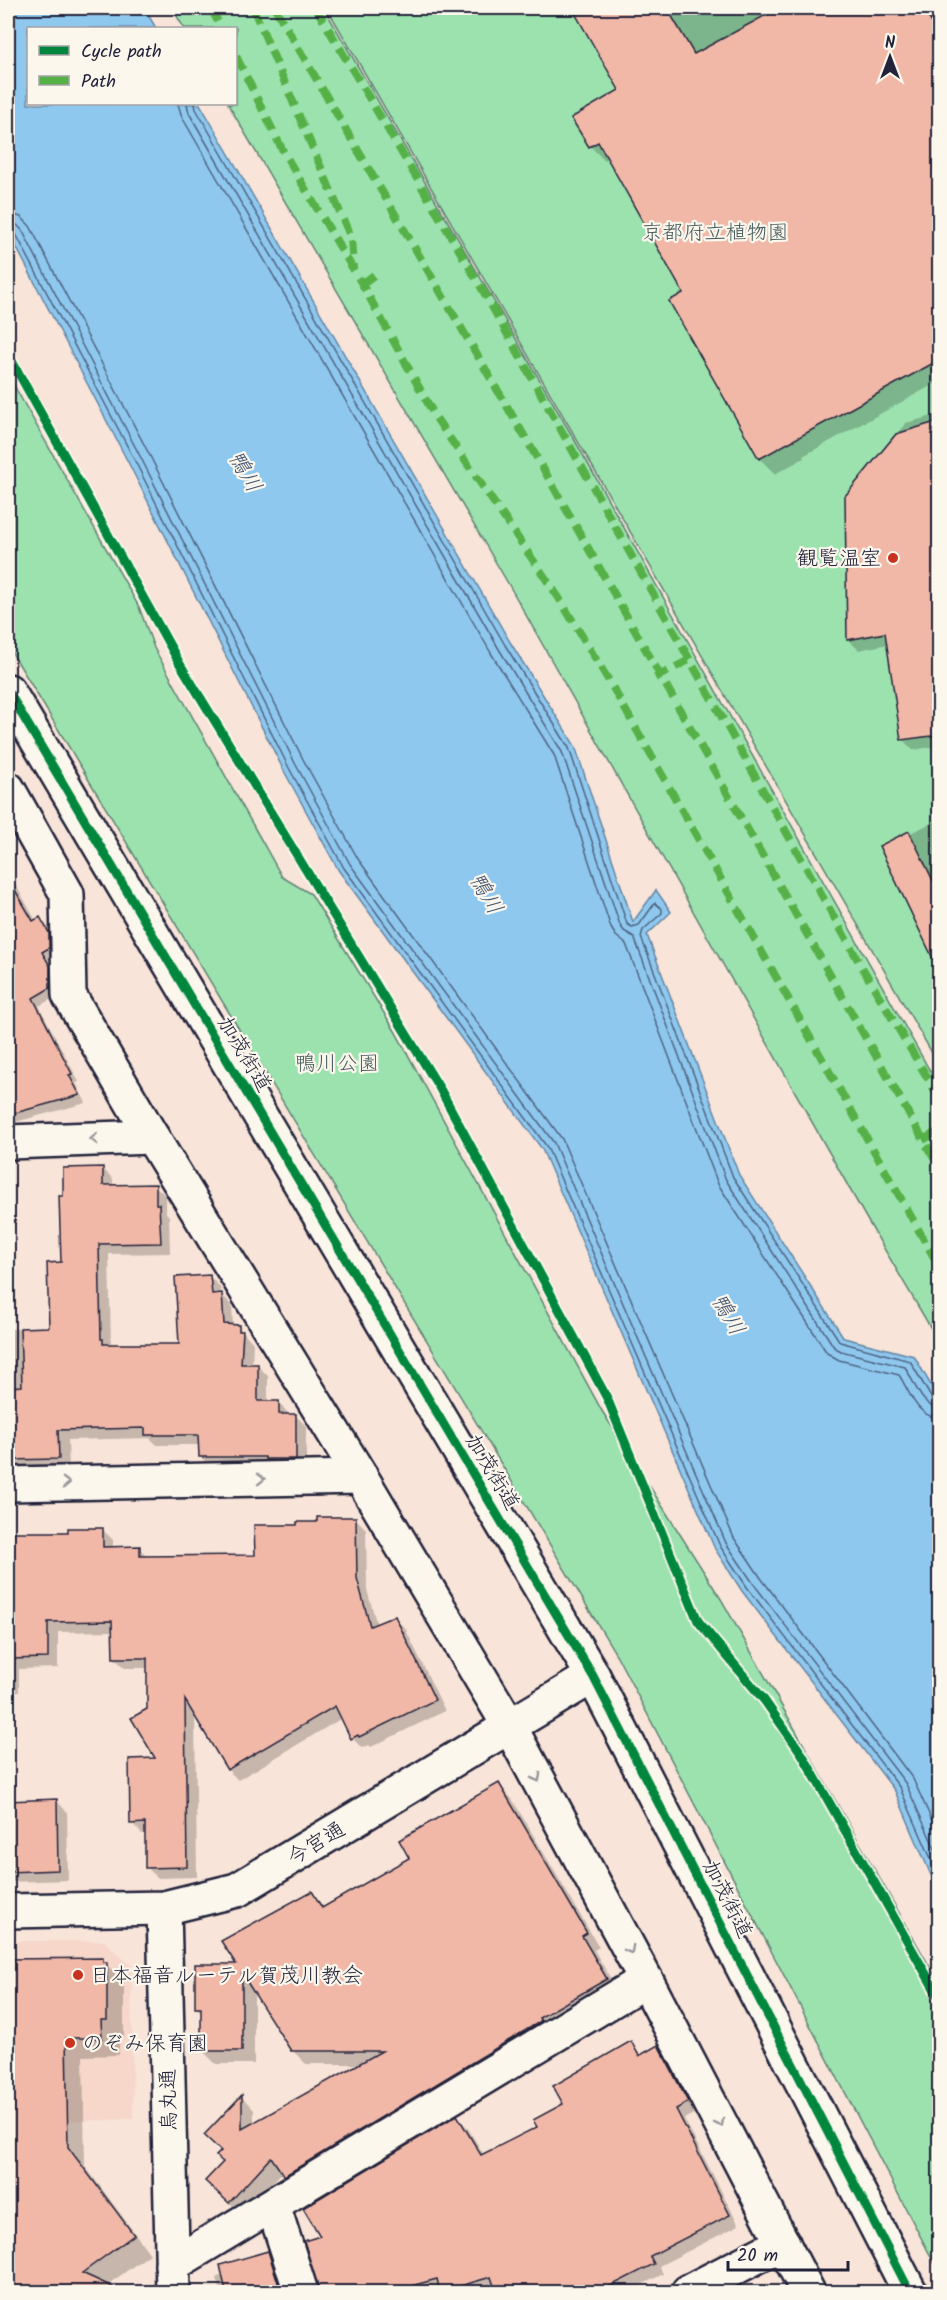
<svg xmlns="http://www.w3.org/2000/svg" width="947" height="2300" viewBox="0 0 947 2300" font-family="Kalam,'Klee One',sans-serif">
<rect width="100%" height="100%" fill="#f8e4d8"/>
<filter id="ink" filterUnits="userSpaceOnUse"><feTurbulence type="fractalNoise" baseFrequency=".0167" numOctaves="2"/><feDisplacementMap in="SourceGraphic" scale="12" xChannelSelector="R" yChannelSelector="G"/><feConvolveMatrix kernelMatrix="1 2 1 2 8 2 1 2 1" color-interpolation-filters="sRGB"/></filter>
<g filter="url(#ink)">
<path fill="#f6d7ca" d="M8,1941H104L131,1966L133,2119L8,2123Z"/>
<g fill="#9ce2ae" stroke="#5f8274" stroke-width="1.5">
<path d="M172,8H324L574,439L939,1087V1342L865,1216L509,585L228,104H236V28H184Z"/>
<path d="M327,8H939V1065Z"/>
<path d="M8,375L139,607L154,648L282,877L311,894L395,1031L602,1411L721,1599L939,1983V2272L617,1656L8,646Z"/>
</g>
<path fill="#8fc8ee" stroke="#6386a6" stroke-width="1.5" d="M8,8H144L156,28H28V104H200L510,642L575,746L633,922L656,890L671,912L647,935L739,1175L844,1338L914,1356L939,1399V1894L895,1791L742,1591L715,1549L542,1149L339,871L284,771L128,462L8,231Z"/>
<g fill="#0003">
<path d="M574,8H928L940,28V381L803,456L804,458L775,474L761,460L671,301L685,293L609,157L604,160L590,146L574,119L621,91Z"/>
<path d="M940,414V750L938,746L913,750L902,739L888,644L859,650L848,640L847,497L906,423Z"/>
<path d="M940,819V946L936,948L881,847Z"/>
<path d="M8,871L36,921L40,919L48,927L56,942L57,956L49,961L57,976V996L39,1006L79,1082L76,1083L86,1103L8,1124Z"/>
<path d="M102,1168L113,1179V1186H155L166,1196V1213L169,1216L170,1253L109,1254L111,1346H181L210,1277L220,1287L221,1294L232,1305L233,1326H238L253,1343L252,1366H258L268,1376V1402H278L288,1413V1415H295L306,1426V1469L211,1467L200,1456V1445H157L150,1438L68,1440L69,1469L8,1471V1329L50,1328L62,1264Z"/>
<path d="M355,1518L366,1529L367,1590L377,1625L394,1618L405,1628L445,1711L371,1747L369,1745L362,1748L352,1738L342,1718L238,1780L228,1770L195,1714L197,1877L157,1878L147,1867L146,1833L142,1834L132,1823L157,1759L148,1710V1668H125L114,1658V1631L58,1632V1668L19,1669V1692L8,1693V1533H69L102,1529L113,1540V1549L139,1548L149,1558L256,1556L298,1527Z"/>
<path d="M499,1785L512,1799L599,1947L594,1950L619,1993L299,2188L283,2171L243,2215L220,2194L225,2162L223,2151L242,2097L254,2110V2124L362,2064H306L292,2050L254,1991V2064H216L203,2051V2014L197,2008L311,1893L325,1908L411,1859Z"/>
<path d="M57,1801L67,1812L68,1880L8,1882V1802Z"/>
<path d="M8,1960H102L124,1982V2038H119V2055L83,2056L85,2166L150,2254L106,2286L120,2292H8Z"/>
<path d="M631,2043L642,2056L658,2047L668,2057L697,2112L684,2119L739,2225L659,2266L663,2274L627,2292H321L322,2237L457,2117L467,2127L484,2155L539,2127Z"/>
<path d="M268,2253L277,2262L287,2292H220L216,2278Z"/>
</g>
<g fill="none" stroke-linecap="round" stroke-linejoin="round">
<g stroke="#4e6483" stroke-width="1.5">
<path d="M178,104L182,117L491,653L554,755L611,928L616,936L626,944L718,1184L827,1353L839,1360L899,1375C910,1392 916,1417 940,1418"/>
<path d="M187,104L189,113L499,649L562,752L620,925L624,931L634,937L726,1180L834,1347L841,1351L905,1367C914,1381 921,1407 940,1409"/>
<path d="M195,104L196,109L505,645L569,748L627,924L632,927L639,925L655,903L662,909V913L643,930L641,937L733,1177L840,1342L910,1361L932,1399L940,1401"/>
<path d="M8,213L21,217L30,226L148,452L304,761L358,859L562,1139L734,1538L761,1578L913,1779L940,1838"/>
<path d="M8,222L16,224L22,230L140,456L296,765L350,864L554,1143L726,1543L753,1583L906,1784L940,1860"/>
<path d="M8,230L16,234L134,459L289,768L344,868L547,1147L720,1546L747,1587L900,1788L940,1879"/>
</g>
</g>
<g fill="#f1b8a8" stroke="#22223b" stroke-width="1.5">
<path d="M572,8H667L694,54L779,8H923L939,36V360L759,459L669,301L683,293L598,142L589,147L571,118L619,90Z"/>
<path d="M939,421V735L901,740L885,633L847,640L845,496L896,434Z"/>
<path d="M909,831L939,893V971L879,846Z"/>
<path d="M8,878L33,921L40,917L49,933V948L42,952L50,966V988L33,998L72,1074L69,1075L80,1095L8,1115Z"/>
<path d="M103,1167V1185L156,1184V1204H159L161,1243L99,1244L101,1339H103V1344H179L175,1277L210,1275L212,1294L222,1293L224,1324L239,1325V1331H243L241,1364H258V1401H279V1414H296V1459H265V1457H199L198,1435H145V1428L58,1430L59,1459L8,1460V1387L22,1386L20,1328L49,1327L47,1263L61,1262L59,1196H63V1168Z"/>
<path d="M317,1517H356L357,1578L370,1626L395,1616L435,1700L359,1737L358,1735L351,1739L335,1706L227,1770L185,1700L187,1867L145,1868V1823L130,1824L129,1759L155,1758L131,1718L147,1709V1658H113L112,1621L48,1622V1658L8,1659V1532H68V1528H103V1547L140,1546V1556L255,1555L254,1525H297V1522H317Z"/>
<path d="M499,1783L587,1933L582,1936L607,1979L539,2018L541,2021L284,2176L271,2157L229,2203L205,2181L223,2162L216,2156L221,2151L204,2135L242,2095V2129L382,2051H291L242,1974V2051H201V2008H195V1964H236L221,1941L312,1891L322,1908L409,1858L399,1840Z"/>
<path d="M57,1799L58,1870L8,1872V1801Z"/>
<path d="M103,1958V1962H107V2020H101L102,2038H66L68,2147L134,2235L82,2273L124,2292H18L8,2272V1959Z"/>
<path d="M631,2041L639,2056L658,2045L688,2102L676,2109L730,2215L650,2256L654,2264L599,2292H496L491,2277L440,2292L437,2279L389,2292H319L304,2241L320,2236L303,2208L457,2115L481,2155L537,2127L533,2120L563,2104L553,2086Z"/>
<path d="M268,2251L281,2292H226L220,2265Z"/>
</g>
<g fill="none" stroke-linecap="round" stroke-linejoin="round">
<defs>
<g id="minor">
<path d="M8,691L593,1676L910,2292"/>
<path d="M8,789L67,894L69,995L152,1137L361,1477L510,1727L646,1980L808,2292"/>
<path d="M8,1142L152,1137"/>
<path d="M8,1484L361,1477"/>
<path d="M164,1908L173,2292"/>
<path d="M8,1911L164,1908L237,1890L593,1676"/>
<path d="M273,2205L301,2292"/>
<path d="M172,2265L646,1980"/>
<path d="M688,2292L783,2243"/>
</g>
</defs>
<use href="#minor" stroke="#22223b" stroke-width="38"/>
<use href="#minor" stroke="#fbf7ec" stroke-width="33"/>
<g stroke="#55b146" stroke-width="8" stroke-dasharray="15 8" stroke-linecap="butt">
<path d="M211,8L221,28"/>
<path d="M253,8L351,238L353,267"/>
<path d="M275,8L540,463L940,1169"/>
<path d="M316,8L481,287L863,969L940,1099"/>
<path d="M236,56L284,153L362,284L436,418L559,598L612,686L940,1268"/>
<path d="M362,284L374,275"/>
<path d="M655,678L689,660"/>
<path d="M923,1140L940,1130"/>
</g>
<defs>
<g id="cycleway">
<path d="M8,354L180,664L440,1089L607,1398L698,1621L764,1700L802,1754L940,1999"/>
<path d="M8,691L593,1676L910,2292"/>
</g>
</defs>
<use href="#cycleway" stroke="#fbf7ec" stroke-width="13"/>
<use href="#cycleway" stroke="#00873e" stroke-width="9"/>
</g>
<defs><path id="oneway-chevron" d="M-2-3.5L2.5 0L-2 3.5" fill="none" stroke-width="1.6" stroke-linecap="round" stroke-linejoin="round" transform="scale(1.5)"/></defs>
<g stroke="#99979c">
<use href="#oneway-chevron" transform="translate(94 1139) rotate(178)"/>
<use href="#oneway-chevron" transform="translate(261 1479) rotate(-1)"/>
<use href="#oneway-chevron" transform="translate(66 1483) rotate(-1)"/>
<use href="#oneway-chevron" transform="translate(537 1778) rotate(62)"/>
<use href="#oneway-chevron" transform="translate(630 1950) rotate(62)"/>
<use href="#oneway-chevron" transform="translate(720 2123) rotate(62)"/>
</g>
</g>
<g fill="#c8321e" stroke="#fbf7ec" stroke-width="2">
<circle cx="893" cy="558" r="6"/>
<circle cx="78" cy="1975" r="6"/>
<circle cx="70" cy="2043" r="6"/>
</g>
<g text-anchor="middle" stroke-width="4.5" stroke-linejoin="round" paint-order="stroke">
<g font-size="21" fill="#475c5e" stroke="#fbf7ec">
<text x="715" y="239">京都府立植物園</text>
<text x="337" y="1070">鴨川公園</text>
</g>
<g font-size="21" fill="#22223b" stroke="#fbf7ec" text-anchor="start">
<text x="881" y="565" text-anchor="end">観覧温室</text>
<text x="90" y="1982">日本福音ルーテル賀茂川教会</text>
<text x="82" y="2050">のぞみ保育園</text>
</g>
<g font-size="21" fill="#22223b" stroke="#fbf7ec">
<text transform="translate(245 1054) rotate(59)" y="7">加茂街道</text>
<text transform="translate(493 1472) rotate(59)" y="7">加茂街道</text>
<text transform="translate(316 1843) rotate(-31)" y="7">今宮通</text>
<text transform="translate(728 1899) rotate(63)" y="7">加茂街道</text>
<text transform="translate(168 2100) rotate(-91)" y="7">烏丸通</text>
</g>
<g font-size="22" font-style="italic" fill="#435471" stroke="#fbf7ec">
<text transform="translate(246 471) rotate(60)" y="8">鴨川</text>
<text transform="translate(487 893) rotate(60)" y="8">鴨川</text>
<text transform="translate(729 1314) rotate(60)" y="8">鴨川</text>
</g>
</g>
<rect width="947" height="2300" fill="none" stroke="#fbf7ec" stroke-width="30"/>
<rect x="15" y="15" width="917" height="2270" fill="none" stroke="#22223b" stroke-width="2" filter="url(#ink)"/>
<rect x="27" y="27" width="210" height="78" fill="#fbf7ec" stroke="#a4a2a5" stroke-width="1.5"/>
<rect x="39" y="46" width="30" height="9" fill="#00873e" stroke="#a4a2a5" stroke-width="1.5"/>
<text x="81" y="57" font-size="18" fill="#22223b">Cycle path</text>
<rect x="39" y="76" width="30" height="9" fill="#55b146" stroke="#a4a2a5" stroke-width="1.5"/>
<text x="81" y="87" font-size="18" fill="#22223b">Path</text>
<g transform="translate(890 57)" stroke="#fbf7ec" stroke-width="4.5" paint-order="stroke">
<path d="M0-4.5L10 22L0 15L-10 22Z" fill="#22223b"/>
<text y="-9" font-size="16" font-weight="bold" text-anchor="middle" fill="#22223b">N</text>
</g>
<path d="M728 2261v9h120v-9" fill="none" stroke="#22223b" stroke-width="3"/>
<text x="737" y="2261" font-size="18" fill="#22223b" stroke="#fbf7ec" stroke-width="4.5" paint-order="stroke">20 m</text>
</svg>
